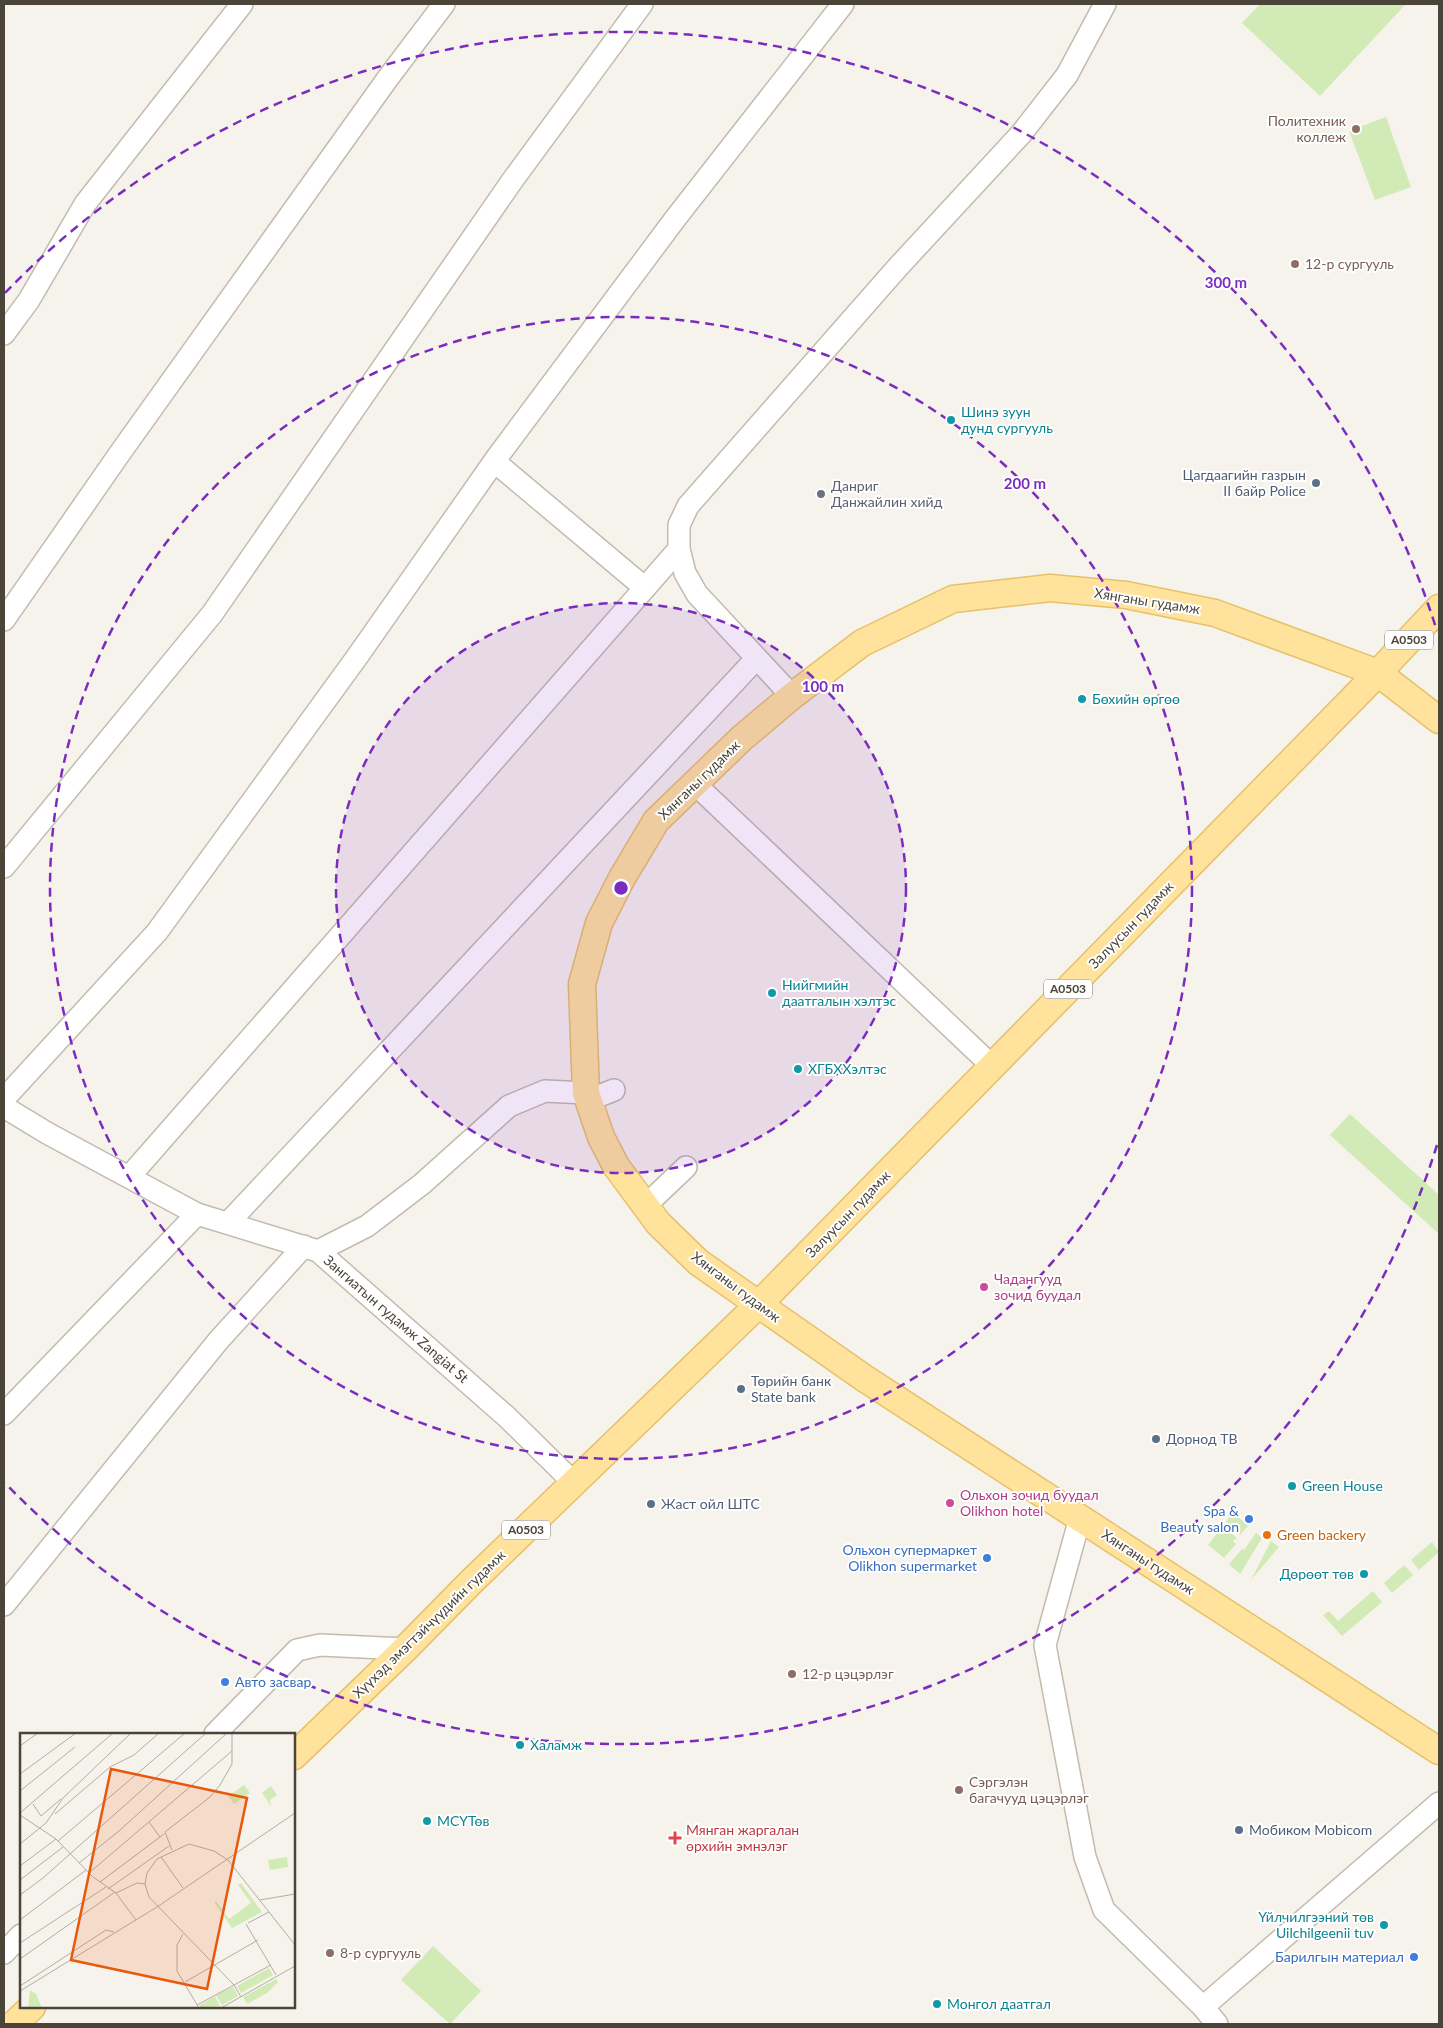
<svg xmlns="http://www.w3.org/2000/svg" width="1443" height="2028" viewBox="0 0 1443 2028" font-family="Lato,sans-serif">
<rect width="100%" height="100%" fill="#f6f3ec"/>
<g fill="#d2eab5">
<path d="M1260,4H1406L1320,96L1242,23Z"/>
<path d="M1386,117L1411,187L1375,200L1349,131Z"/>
<path d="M1350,1114L1439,1195V1234L1330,1135Z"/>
<path d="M1233,1512L1248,1526L1240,1535L1226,1522Z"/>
<path d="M1223,1526L1237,1538L1233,1541L1236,1544L1224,1558L1208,1545Z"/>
<path d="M1256,1533L1262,1538L1240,1574L1229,1564L1242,1549L1244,1550Z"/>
<path d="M1271,1541L1279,1547L1251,1580Z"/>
<path d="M1432,1542L1439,1552L1419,1570L1411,1560Z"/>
<path d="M1404,1565L1413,1575L1392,1593L1384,1583Z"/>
<path d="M1373,1591L1382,1602L1342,1636L1323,1615L1329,1611L1338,1621Z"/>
<path d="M433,1946L481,1991L450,2024L401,1980Z"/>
</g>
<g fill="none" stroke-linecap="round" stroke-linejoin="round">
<defs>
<g id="minor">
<path d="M4,334L29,300L85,204L242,4"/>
<path d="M495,462L645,588"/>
<path d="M4,620L120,453L388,78L444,4"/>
<path d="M792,696L697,594L685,573L679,549V525L688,506L898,267L1021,134L1067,75L1105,4"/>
<path d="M695,784L992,1066"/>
<path d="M4,867L212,614L512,181L642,4"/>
<path d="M4,1099L157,932L357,657L498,456L675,219L843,4"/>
<path d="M589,1100L614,1090"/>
<path d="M4,1107L47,1133L197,1214L318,1251L507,1417L574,1483"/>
<path d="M129,1177L679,549"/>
<path d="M645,1206L686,1167"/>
<path d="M228,1223L756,659"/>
<path d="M318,1251L367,1226L422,1184L509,1106L545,1091L586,1093"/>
<path d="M4,1414L197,1214"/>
<path d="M1080,1518L1045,1645L1085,1857L1104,1910L1203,2007L1217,2024"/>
<path d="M4,1605L218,1341L304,1246"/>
<path d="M215,1734L297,1650L320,1645L405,1649"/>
<path d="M4,1953L21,1935"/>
<path d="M1203,2007L1439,1803"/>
</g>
<g id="major">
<path d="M1439,720L1378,673L1215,613L1126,595L1050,588L953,599L862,643L792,696L742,738L656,821L622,878L599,923L582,984L586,1093L601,1137L616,1166L658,1223L698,1262L864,1378L1439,1751"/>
<path d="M294,1756L405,1649L472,1581L758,1305L1378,673L1439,608"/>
<path d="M14,2024L32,2007"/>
</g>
</defs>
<use href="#minor" stroke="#c2bbae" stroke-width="24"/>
<use href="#major" stroke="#e6c16a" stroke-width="29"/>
<use href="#minor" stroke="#fff" stroke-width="21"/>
<use href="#major" stroke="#ffe39c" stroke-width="26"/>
</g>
<circle cx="621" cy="888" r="285" fill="#7b2cbf" fill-opacity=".12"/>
<g fill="none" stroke="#7b2cbf" stroke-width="2.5" stroke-dasharray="9 6">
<circle cx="621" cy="888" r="285"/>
<circle cx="621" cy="888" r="571"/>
<path d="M1437 1145A856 856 0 0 1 5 1483M5 293A856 856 0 0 1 1437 631"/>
</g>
<g fill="#8d6e63" stroke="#fff" stroke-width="2">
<circle cx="1356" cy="129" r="5"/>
<circle cx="1295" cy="264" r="5"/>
<circle cx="792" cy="1674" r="5"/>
<circle cx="959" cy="1790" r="5"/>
<circle cx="330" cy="1953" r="5"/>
</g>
<g fill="#0f9aa8" stroke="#fff" stroke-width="2">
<circle cx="951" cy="420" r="5"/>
<circle cx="1082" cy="699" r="5"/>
<circle cx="772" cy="993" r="5"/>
<circle cx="798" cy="1069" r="5"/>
<circle cx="1292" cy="1486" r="5"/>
<circle cx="1364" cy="1574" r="5"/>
<circle cx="520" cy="1745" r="5"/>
<circle cx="427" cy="1821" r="5"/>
<circle cx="1384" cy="1925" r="5"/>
<circle cx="937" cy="2004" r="5"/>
</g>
<g fill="#5c6f8a" stroke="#fff" stroke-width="2">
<circle cx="1316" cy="483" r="5"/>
<circle cx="741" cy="1389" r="5"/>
<circle cx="1156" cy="1439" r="5"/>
<circle cx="651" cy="1504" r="5"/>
<circle cx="1239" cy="1830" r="5"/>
</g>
<circle fill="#6b7280" stroke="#fff" stroke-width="2" cx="821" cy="494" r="5"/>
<g fill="#d1479c" stroke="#fff" stroke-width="2">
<circle cx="984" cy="1287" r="5"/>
<circle cx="950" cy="1503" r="5"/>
</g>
<g fill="#3f7fe0" stroke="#fff" stroke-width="2">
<circle cx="1249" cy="1519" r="5"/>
<circle cx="987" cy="1558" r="5"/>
<circle cx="225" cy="1682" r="5"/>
<circle cx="1414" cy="1957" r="5"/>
</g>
<circle fill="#e8710a" stroke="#fff" stroke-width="2" cx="1267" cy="1535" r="5"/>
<path fill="#e0444e" stroke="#fff" stroke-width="2" d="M672.5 1830.5h5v5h5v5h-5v5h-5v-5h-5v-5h5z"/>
<g text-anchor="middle" stroke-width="4" stroke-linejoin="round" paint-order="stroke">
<g fill="#fff" stroke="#817c74" stroke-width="1">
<rect x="1385" y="630.5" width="48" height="19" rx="4"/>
<rect x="1044" y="979.5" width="48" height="19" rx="4"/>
<rect x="502" y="1520.5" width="48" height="19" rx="4"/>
</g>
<g font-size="12" font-weight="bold" fill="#4b4439">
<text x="1409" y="644">A0503</text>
<text x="1068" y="993">A0503</text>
<text x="526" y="1534">A0503</text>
</g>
<g font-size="14" fill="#785e54" stroke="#fff" text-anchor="start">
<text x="1346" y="126" text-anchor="end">Политехник<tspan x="1346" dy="16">коллеж</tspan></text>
<text x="1305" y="269">12-р сургууль</text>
<text x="802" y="1679">12-р цэцэрлэг</text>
<text x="969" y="1787">Сэргэлэн<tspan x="969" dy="16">багачууд цэцэрлэг</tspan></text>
<text x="340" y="1958">8-р сургууль</text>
</g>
<g font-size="14" fill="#0d838f" stroke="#fff" text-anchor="start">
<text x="961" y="417">Шинэ зуун<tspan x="961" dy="16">дунд сургууль</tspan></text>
<text x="1092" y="704">Бөхийн өргөө</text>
<text x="782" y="990">Нийгмийн<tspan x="782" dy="16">даатгалын хэлтэс</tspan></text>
<text x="808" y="1074">ХГБХХэлтэс</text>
<text x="1302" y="1491">Green House</text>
<text x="1354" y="1579" text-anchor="end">Дөрөөт төв</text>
<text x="530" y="1750">Халамж</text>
<text x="437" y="1826">МСҮТөв</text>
<text x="1374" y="1922" text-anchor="end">Үйлчилгээний төв<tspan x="1374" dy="16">Uilchilgeenii tuv</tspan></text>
<text x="947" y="2009">Монгол даатгал</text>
</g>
<g font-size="14" fill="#4e5e75" stroke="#fff" text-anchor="start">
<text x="1306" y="480" text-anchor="end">Цагдаагийн газрын<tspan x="1306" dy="16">II байр Police</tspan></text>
<text x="751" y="1386">Төрийн банк<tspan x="751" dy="16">State bank</tspan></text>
<text x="1166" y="1444">Дорнод ТВ</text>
<text x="661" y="1509">Жаст ойл ШТС</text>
<text x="1249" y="1835">Мобиком Mobicom</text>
</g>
<g font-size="14" fill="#5b616d" stroke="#fff" text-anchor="start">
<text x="831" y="491">Данриг<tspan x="831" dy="16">Данжайлин хийд</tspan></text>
</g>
<g font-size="14" fill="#4b4439" stroke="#fff">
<text transform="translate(1147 601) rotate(9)" y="5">Хянганы гудамж</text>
<text transform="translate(699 780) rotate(-44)" y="5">Хянганы гудамж</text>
<text transform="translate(1131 925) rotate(-46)" y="5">Залуусын гудамж</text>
<text transform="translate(848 1214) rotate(-46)" y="5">Залуусын гудамж</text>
<text transform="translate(736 1287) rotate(37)" y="5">Хянганы гудамж</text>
<text transform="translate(396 1319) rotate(41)" y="5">Зангиатын гудамж Zangiat St</text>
<text transform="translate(1148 1562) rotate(33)" y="5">Хянганы гудамж</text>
<text transform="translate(429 1624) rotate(-44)" y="5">Хүүхэд эмэгтэйчүүдийн гудамж</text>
</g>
<g font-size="14" fill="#b23c85" stroke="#fff" text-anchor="start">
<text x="994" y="1284">Чадангууд<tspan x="994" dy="16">зочид буудал</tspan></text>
<text x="960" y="1500">Ольхон зочид буудал<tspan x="960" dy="16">Olikhon hotel</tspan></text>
</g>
<g font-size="14" fill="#366cbe" stroke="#fff" text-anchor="end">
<text x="1239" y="1516">Spa &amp;<tspan x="1239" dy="16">Beauty salon</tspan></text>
<text x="977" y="1555">Ольхон супермаркет<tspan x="977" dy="16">Olikhon supermarket</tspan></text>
<text x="235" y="1687" text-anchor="start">Авто засвар</text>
<text x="1404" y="1962">Барилгын материал</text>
</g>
<g font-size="14" fill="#c56008" stroke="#fff" text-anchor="start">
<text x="1277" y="1540">Green backery</text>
</g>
<g font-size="14" fill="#be3a42" stroke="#fff" text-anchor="start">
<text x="686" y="1835">Мянган жаргалан<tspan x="686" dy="16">өрхийн эмнэлэг</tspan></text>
</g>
</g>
<g transform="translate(20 1733)">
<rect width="275" height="275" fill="#f6f3ec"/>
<path d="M224,52L230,60L214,71L208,63ZM251,53L257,62L250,67L251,73L242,60ZM267,124L268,134L250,137L248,127ZM221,150L242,179L212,195L194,169L196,168L209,186L231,170L218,152ZM249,235L253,242L221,260L217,253ZM256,246L258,249L247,260L227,271L223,264ZM213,254L218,263L202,272L196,262ZM10,257L16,261L22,275H8ZM195,263L200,273L180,275V272Z" fill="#d2eab5"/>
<path fill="none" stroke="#b2ada4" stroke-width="1" d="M0,13L18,0M0,41L56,0M0,58L55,14M13,71L21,83L41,66M0,80L93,0M35,81L90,34L114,22L139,0M0,82L36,106L73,144L96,160L116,187M129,89L140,104M38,108L165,0M0,111L26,90L43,65L111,0M152,117L145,99L190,64L200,52L212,31V0M141,124L163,155M59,130L99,98L207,0M0,133L36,106M69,140L212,18M0,147L43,114M80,149L144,101M88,156L149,113M96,160L117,150L125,151M0,162L23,145L186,0M240,167L275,161M0,187L66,137M228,190L249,179M226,191L256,242M163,201L157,212V238L179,275M0,210L86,154M0,226L95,159M165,249L238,207M0,253L86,197L94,199M0,258L137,174L275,80M221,264L214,252L129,164L125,151L127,140L137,126L169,111L194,118L208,127L275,212M177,272L251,232M201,275L275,233"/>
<path fill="#e8590c" fill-opacity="0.15" stroke="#e8590c" stroke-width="2.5" d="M91,36L227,65L187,256L51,227Z"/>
<rect width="275" height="275" fill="none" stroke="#4b4439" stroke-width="2.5"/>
</g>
<circle cx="621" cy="888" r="8" fill="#7b2cbf" stroke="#fff" stroke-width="2.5"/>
<g font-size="15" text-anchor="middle" font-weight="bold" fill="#7b2cbf" stroke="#fff" stroke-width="4" stroke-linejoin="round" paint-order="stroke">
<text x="1226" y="288">300 m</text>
<text x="1025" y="489">200 m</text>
<text x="823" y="692">100 m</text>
</g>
<rect width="1443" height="2028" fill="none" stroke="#4b4439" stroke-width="10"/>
</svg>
